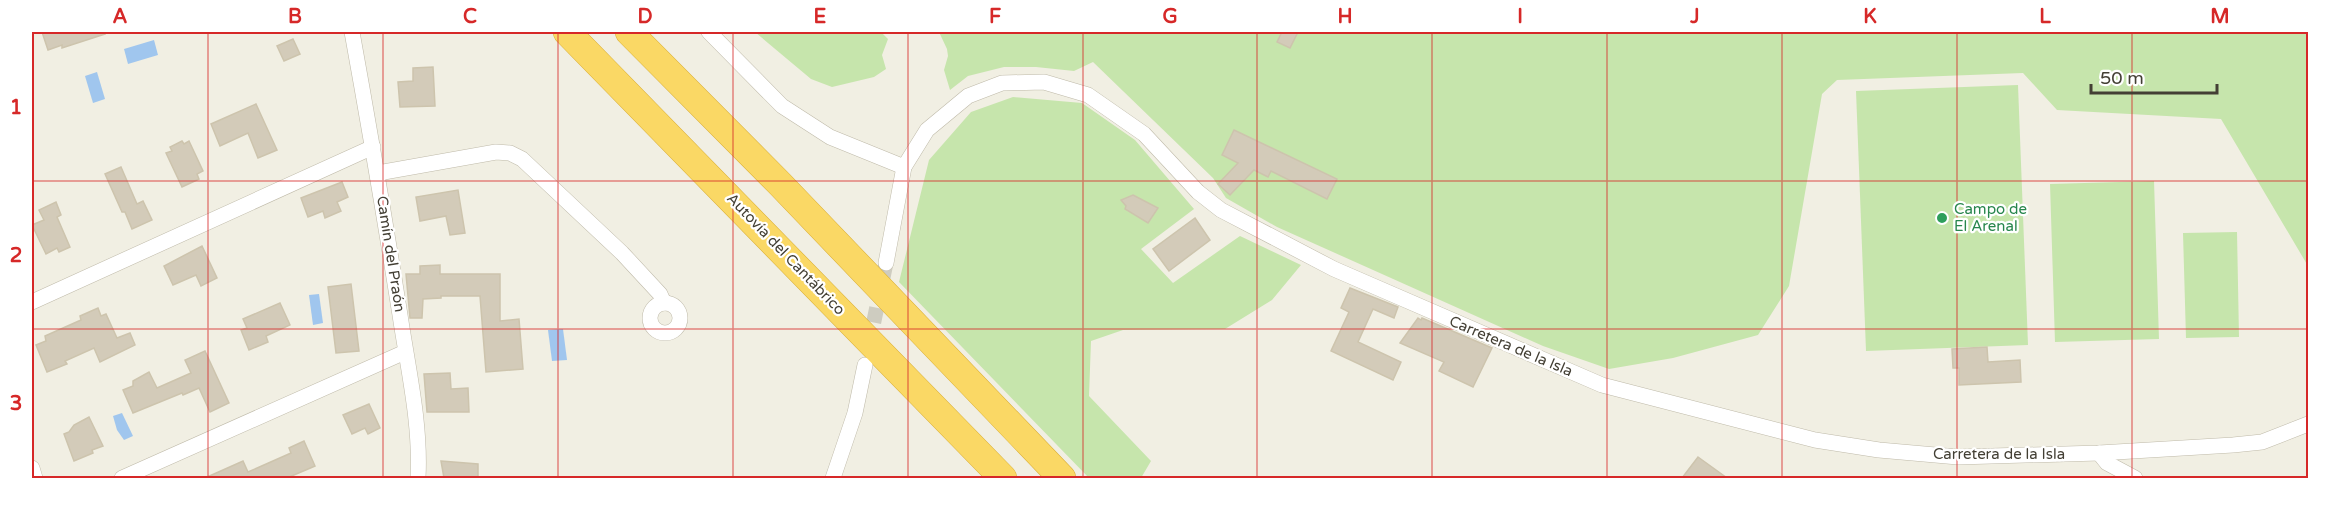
<svg xmlns="http://www.w3.org/2000/svg" width="2340" height="510" viewBox="0 0 2340 510" font-family="'Varela Round',sans-serif">
<rect width="100%" height="100%" fill="#f1efe3"/>
<g fill="#c6e5ac">
<path d="M755,32H881L888,39L882,55L886,69L874,77L832,87L811,79Z"/>
<path d="M939,32H2308V266L2221,119L2057,110L2023,73L1837,80L1822,94L1789,286L1758,335L1673,358L1609,369L1543,346L1277,227L1226,198L1213,178L1093,62L1074,71L1036,67H1004L968,76L950,90L944,70L948,56L947,49Z"/>
<path d="M2018,85L2028,345L1866,351L1856,91Z"/>
<path d="M1013,97L1082,103L1135,140L1194,209L1141,249L1173,283L1240,236L1301,265L1272,300L1225,329L1123,330L1091,341L1089,396L1151,461L1141,478H1089L899,282L929,160L971,112Z"/>
<path d="M2154,181L2159,339L2055,342L2050,184Z"/>
<path d="M2237,232L2239,337L2186,338L2183,233Z"/>
</g>
<g fill="#a0c6ee">
<path d="M154,40L158,55L128,64L124,49Z"/>
<path d="M97,72L105,99L93,103L85,76Z"/>
<path d="M319,294L323,323L313,325L309,295Z"/>
<path d="M563,329L567,360L552,361L548,330Z"/>
<path d="M122,413L133,436L124,440L117,430L113,416Z"/>
</g>
<g fill="#d3cbb9" stroke="#cdc4ad" stroke-width="1.5">
<path d="M42,32H104L105,34L62,48V45L48,50Z"/>
<path d="M1282,32H1298L1290,48L1277,42Z"/>
<path d="M293,39L300,54L284,61L277,46Z"/>
<path d="M433,67L435,106L400,107L398,82L413,81V68Z"/>
<path d="M256,104L277,150L258,158L248,133L220,146L211,124Z"/>
<path d="M1234,130L1337,179L1327,199L1271,171L1268,177L1254,170L1230,195L1218,184L1238,163L1222,155Z"/>
<path d="M182,141L184,144L189,141L203,171L197,174L199,179L182,187L166,153L172,151L170,147Z"/>
<path d="M121,167L137,204L143,201L152,220L132,229L125,212H122L105,174Z"/>
<path d="M342,182L348,197L337,202L341,211L325,218L323,211L308,217L301,198Z"/>
<path d="M458,190L465,233L450,235L446,216L420,221L416,197Z"/>
<path d="M1133,195L1158,208L1148,223L1125,209L1126,206L1121,200Z"/>
<path d="M56,202L61,215L57,217L70,247L59,252L57,248L46,254L32,225L44,220L39,210Z"/>
<path d="M1195,218L1210,240L1169,271L1153,249Z"/>
<path d="M202,246L217,278L201,286L196,275L173,285L164,266Z"/>
<path d="M440,265V274H500V321L519,319L523,369L486,372L480,296H441V298L423,299L422,318H410L406,274H420V266Z"/>
<path d="M351,284L359,351L336,353L328,287Z"/>
<path d="M1350,288L1398,307L1394,318L1373,309L1358,342L1401,362L1393,380L1331,351L1349,312L1341,308Z"/>
<path d="M280,303L290,325L266,336L268,342L249,350L241,330L247,328L243,319Z"/>
<path d="M98,308L101,316L106,314L117,338L130,333L135,345L100,362L94,348L65,361L67,364L47,372L36,345L46,341L45,336L81,320L80,316Z"/>
<path d="M1418,318L1421,320L1422,318L1492,348L1473,387L1439,371L1444,362L1400,343Z"/>
<path d="M1987,347L1988,362L2020,360L2021,382L1959,385V368H1953L1952,349Z"/>
<path d="M205,351L229,403L210,412L199,388L183,395L182,393L133,413L123,390L133,386V381L149,372L157,388L191,373L185,360Z"/>
<path d="M450,373L451,389L468,388L469,412H427L424,374Z"/>
<path d="M369,404L380,428L368,434L365,428L352,434L343,415Z"/>
<path d="M89,417L103,446L92,450L93,453L74,461L64,434L69,432L74,425Z"/>
<path d="M304,441L315,466L287,478H205L243,461L248,472L291,453L289,448Z"/>
<path d="M1698,457L1727,478H1682Z"/>
<path d="M441,461L478,464V478H444Z"/>
</g>
<g fill="none" stroke-linecap="round" stroke-linejoin="round">
<path stroke="#ceccc0" stroke-width="15" stroke-dasharray="15 8" stroke-linecap="butt" d="M869,345L886,263"/>
<defs>
<g id="minor">
<path d="M352,32C369,126 385,220 400,315C408,369 421,424 418,478"/>
<path d="M709,32L782,106L830,137L904,167"/>
<path d="M378,173L496,152L510,153L522,159L622,253L660,294L664,303"/>
<path d="M886,263L904,167L927,130L968,96L1002,83L1044,82L1088,95L1144,134L1198,192L1221,210L1334,269L1602,385L1815,440L1879,450L1958,457L2099,453L2233,445L2262,442L2308,424"/>
<path d="M32,302L373,147"/>
<circle cx="665" cy="318" r="15"/>
<path d="M2099,453L2107,463L2135,478"/>
<path d="M32,468L35,478"/>
<path d="M122,478L405,352"/>
<path d="M833,478L855,413L865,365"/>
</g>
<g id="motorway">
<path d="M567,32L1003,478"/>
<path d="M629,32L780,184L1062,478"/>
</g>
</defs>
<use href="#minor" stroke="#bfbaa9" stroke-width="16"/>
<use href="#motorway" stroke="#d9ae36" stroke-width="28"/>
<use href="#minor" stroke="#fff" stroke-width="15"/>
<use href="#motorway" stroke="#fad865" stroke-width="27"/>
</g>
<path fill="none" stroke="#d62828" stroke-width="1.5" stroke-opacity="0.55" d="M208,32V478M383,32V478M558,32V478M733,32V478M908,32V478M1083,32V478M1257,32V478M1432,32V478M1607,32V478M1782,32V478M1957,32V478M2132,32V478M32,181H2308M32,329H2308"/>
<circle fill="#2e9e5b" stroke="#fff" stroke-width="2" cx="1942" cy="218" r="6"/>
<g text-anchor="middle" stroke-width="4.5" stroke-linejoin="round" paint-order="stroke">
<g font-size="15" fill="#27864d" stroke="#fff" text-anchor="start">
<text x="1954" y="214">Campo de<tspan x="1954" dy="17">El Arenal</tspan></text>
</g>
<g font-size="15" fill="#433f34" stroke="#fff">
<text transform="translate(391 254) rotate(81)" y="5">Camín del Praón</text>
<text transform="translate(786 254) rotate(46)" y="5">Autovía del Cantábrico</text>
<text transform="translate(1511 346) rotate(23)" y="5">Carretera de la Isla</text>
<text x="1999" y="459">Carretera de la Isla</text>
</g>
</g>
<rect width="2340" height="510" fill="none" stroke="#ffffff" stroke-width="66"/>
<path d="M2091 84v9h126v-9" fill="none" stroke="#433f34" stroke-width="3"/>
<text x="2100" y="84" font-size="18" fill="#433f34" stroke="#ffffff" stroke-width="4.5" paint-order="stroke">50 m</text>
<rect x="33" y="33" width="2274" height="444" fill="none" stroke="#d62828" stroke-width="2"/>
<g font-size="20" text-anchor="middle" font-weight="bold" fill="#d62828">
<text x="120" y="23">A</text>
<text x="295" y="23">B</text>
<text x="470" y="23">C</text>
<text x="645" y="23">D</text>
<text x="820" y="23">E</text>
<text x="995" y="23">F</text>
<text x="1170" y="23">G</text>
<text x="1345" y="23">H</text>
<text x="1520" y="23">I</text>
<text x="1695" y="23">J</text>
<text x="1870" y="23">K</text>
<text x="2045" y="23">L</text>
<text x="2220" y="23">M</text>
<text x="16" y="114">1</text>
<text x="16" y="262">2</text>
<text x="16" y="410">3</text>
</g>
</svg>
